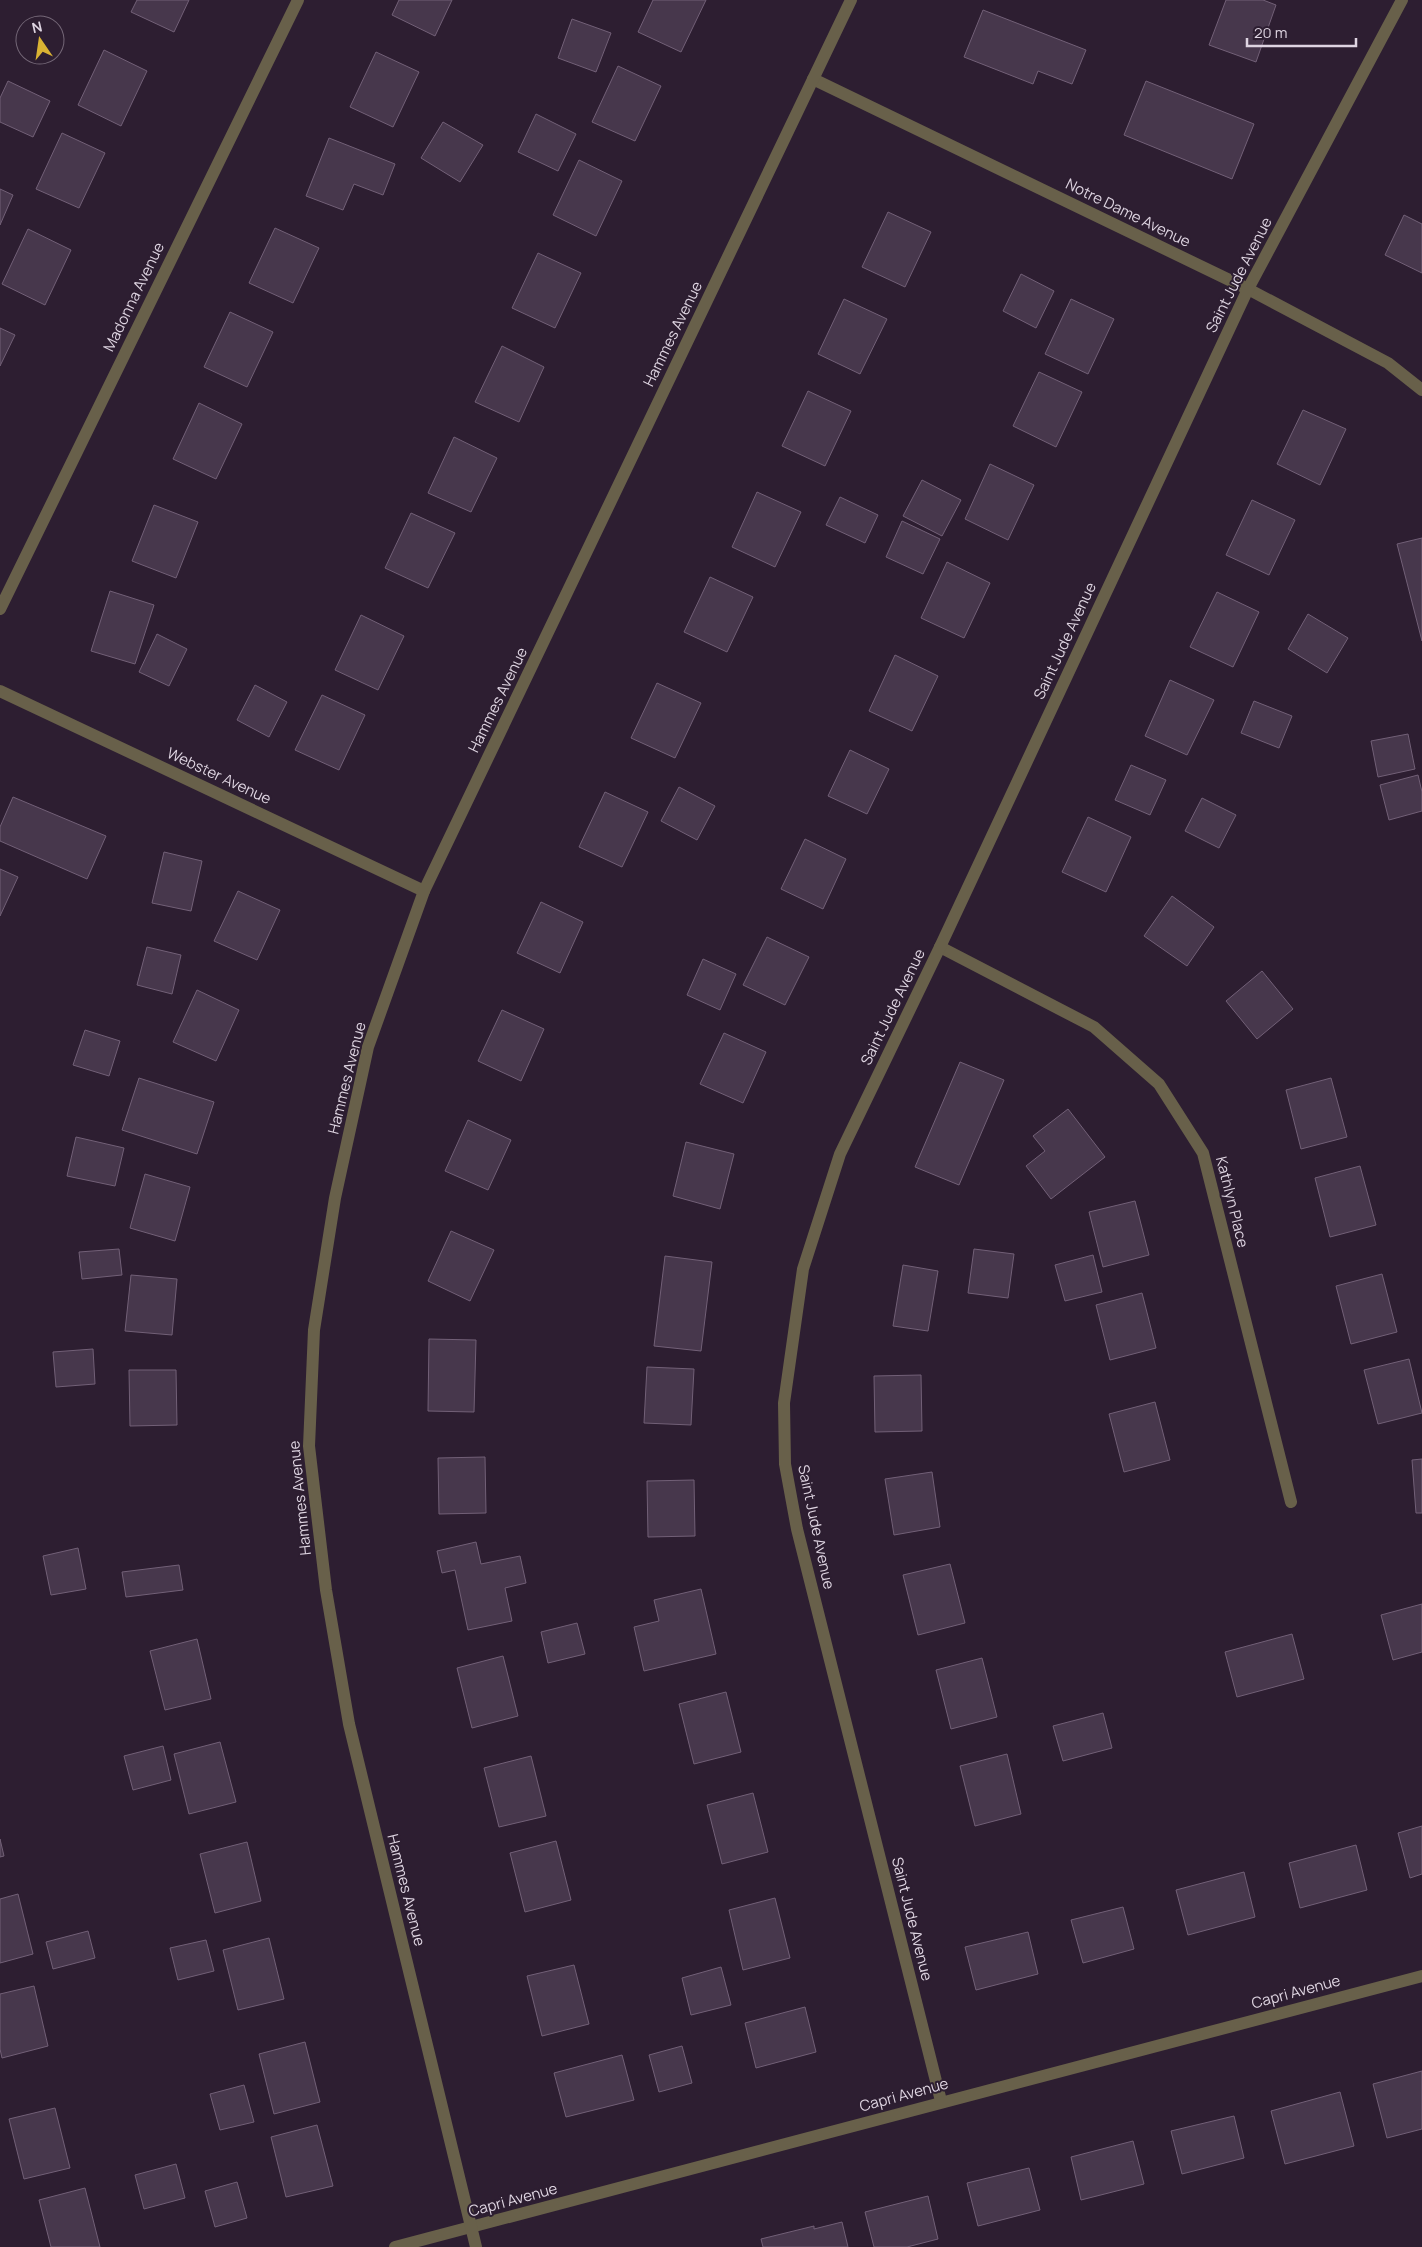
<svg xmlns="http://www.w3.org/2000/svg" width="1422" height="2247" viewBox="0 0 1422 2247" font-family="Manrope,sans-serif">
<rect width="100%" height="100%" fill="#2d1e31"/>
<g fill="#47374c" stroke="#726077">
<path d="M137,0H189L174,32L131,12Z"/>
<path d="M399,0H452L435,36L392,15Z"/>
<path d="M653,0H706L681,52L638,32Z"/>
<path d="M1226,0H1263L1276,5L1256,62L1209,45Z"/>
<path d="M983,10L1086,50L1072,84L1038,71L1033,84L964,57Z"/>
<path d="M572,19L611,33L596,72L558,58Z"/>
<path d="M104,50L147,71L121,126L78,105Z"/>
<path d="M376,52L419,72L393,127L350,107Z"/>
<path d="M618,66L661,86L635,141L592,122Z"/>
<path d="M8,81L50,101L33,137L0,122V98Z"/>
<path d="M1146,81L1254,124L1232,179L1124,135Z"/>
<path d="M536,114L576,134L558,171L518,152Z"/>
<path d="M443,122L483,145L460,182L421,158Z"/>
<path d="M62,133L105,153L79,208L36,189Z"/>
<path d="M329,138L395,164L383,195L354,184L343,210L306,196Z"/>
<path d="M579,160L622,181L596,236L553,215Z"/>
<path d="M0,189L13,195L0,225Z"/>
<path d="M888,212L931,232L905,287L862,267Z"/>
<path d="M1404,215L1422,224V273L1385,255Z"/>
<path d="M275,228L319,248L293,303L249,283Z"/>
<path d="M28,229L71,250L45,305L2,284Z"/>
<path d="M538,253L581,273L555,328L512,308Z"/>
<path d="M1021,274L1054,291L1036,328L1003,311Z"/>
<path d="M844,299L887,319L860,374L818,354Z"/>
<path d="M1071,299L1114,319L1088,374L1045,354Z"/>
<path d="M230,312L273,332L247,387L204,367Z"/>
<path d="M0,328L15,335L0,366Z"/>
<path d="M502,346L544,367L519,422L475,402Z"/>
<path d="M1039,372L1082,392L1056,447L1013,426Z"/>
<path d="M808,391L851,411L825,466L782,446Z"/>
<path d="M199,403L242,424L216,479L173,459Z"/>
<path d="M1303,410L1346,429L1320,485L1277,464Z"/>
<path d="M454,437L497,458L471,512L428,493Z"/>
<path d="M990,464L1034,485L1008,540L965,519Z"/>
<path d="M922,480L961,500L942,536L903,516Z"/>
<path d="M757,492L801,512L775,567L732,547Z"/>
<path d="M840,497L878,515L865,543L826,525Z"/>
<path d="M1252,500L1295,520L1269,575L1226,555Z"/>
<path d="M154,505L198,522L176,578L132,561Z"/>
<path d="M411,513L455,533L428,588L385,568Z"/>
<path d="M902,521L940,539L923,574L886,557Z"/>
<path d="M1422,538V641L1397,544Z"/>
<path d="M947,562L990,583L964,638L921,618Z"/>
<path d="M710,577L753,597L727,652L684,632Z"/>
<path d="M110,591L154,605L135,664L91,651Z"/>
<path d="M1217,592L1259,612L1233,667L1190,647Z"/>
<path d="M1308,614L1348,638L1327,673L1288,649Z"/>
<path d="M361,615L404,636L378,690L335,670Z"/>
<path d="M157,634L187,649L169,686L139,672Z"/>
<path d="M895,655L938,676L912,731L869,711Z"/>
<path d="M1170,680L1214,700L1187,755L1145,736Z"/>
<path d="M657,683L701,703L675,758L631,738Z"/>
<path d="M255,685L287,702L269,737L237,720Z"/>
<path d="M322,695L365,715L339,770L295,750Z"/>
<path d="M1254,701L1292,716L1279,748L1241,733Z"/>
<path d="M1408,734L1415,769L1378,777L1371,741Z"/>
<path d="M850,750L889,769L867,814L828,796Z"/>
<path d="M1131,765L1166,780L1150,815L1115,800Z"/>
<path d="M1418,775L1422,792V811L1389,820L1380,785Z"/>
<path d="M679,787L715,806L697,840L661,821Z"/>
<path d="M605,792L648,812L622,867L579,847Z"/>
<path d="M13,797L106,836L87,879L0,841V827Z"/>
<path d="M1202,798L1236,815L1219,848L1185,831Z"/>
<path d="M1088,817L1131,837L1106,892L1062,872Z"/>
<path d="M805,839L846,859L823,909L781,889Z"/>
<path d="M164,852L202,861L191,911L152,903Z"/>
<path d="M0,869L18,877L0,916Z"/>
<path d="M238,891L280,910L257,960L214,941Z"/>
<path d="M1172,896L1214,927L1187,966L1144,936Z"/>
<path d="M541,902L583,922L560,973L517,953Z"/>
<path d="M767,937L809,957L785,1005L743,985Z"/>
<path d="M147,947L181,955L172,994L137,985Z"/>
<path d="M703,959L736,974L720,1010L687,995Z"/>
<path d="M1262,971L1293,1009L1257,1039L1226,1001Z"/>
<path d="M197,990L239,1010L216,1061L173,1042Z"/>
<path d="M502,1010L544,1029L521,1081L478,1061Z"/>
<path d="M85,1030L120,1041L109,1076L73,1065Z"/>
<path d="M724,1033L766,1052L743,1103L700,1084Z"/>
<path d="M960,1062L1004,1080L959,1185L915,1167Z"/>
<path d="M139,1078L214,1102L197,1154L122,1130Z"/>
<path d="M1331,1078L1347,1137L1301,1149L1286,1090Z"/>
<path d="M1068,1109L1105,1157L1051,1199L1026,1166L1045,1151L1033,1136Z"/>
<path d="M468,1120L511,1140L488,1190L445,1171Z"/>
<path d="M76,1137L124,1148L115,1186L67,1176Z"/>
<path d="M686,1142L734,1154L720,1209L673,1196Z"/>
<path d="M1360,1166L1376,1225L1330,1237L1315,1178Z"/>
<path d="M145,1174L190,1187L175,1241L130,1228Z"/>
<path d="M1135,1201L1149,1255L1103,1267L1089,1212Z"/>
<path d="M451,1231L494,1250L470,1301L428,1281Z"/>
<path d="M119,1249L122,1275L82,1279L79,1252Z"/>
<path d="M974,1249L1014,1254L1008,1298L968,1293Z"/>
<path d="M1093,1255L1102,1292L1065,1301L1055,1265Z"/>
<path d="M665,1256L712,1262L701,1351L654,1346Z"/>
<path d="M903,1265L938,1271L928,1331L893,1326Z"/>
<path d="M1382,1274L1397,1332L1351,1344L1336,1286Z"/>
<path d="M131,1275L177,1279L172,1335L125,1331Z"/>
<path d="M1142,1293L1156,1348L1110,1360L1096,1305Z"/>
<path d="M429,1339L476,1340L474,1412L428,1411Z"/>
<path d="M93,1349L95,1384L56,1387L53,1352Z"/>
<path d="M1409,1359L1422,1413L1378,1424L1364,1370Z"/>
<path d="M647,1367L694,1369L691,1425L644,1423Z"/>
<path d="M129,1370H176L177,1425L130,1426Z"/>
<path d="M921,1375L922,1431L875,1432L874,1376Z"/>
<path d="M1155,1402L1170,1460L1124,1472L1109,1414Z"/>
<path d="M485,1457L486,1513L439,1514L438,1458Z"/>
<path d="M1422,1459V1513H1416L1412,1460Z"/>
<path d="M932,1472L940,1527L894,1535L885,1479Z"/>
<path d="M694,1480L695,1536L648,1537L647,1481Z"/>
<path d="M476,1542L481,1564L520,1556L526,1583L505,1588L512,1621L468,1630L455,1570L442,1573L437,1551Z"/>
<path d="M78,1548L86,1589L51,1595L43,1556Z"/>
<path d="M950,1564L965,1623L918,1635L903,1575Z"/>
<path d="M179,1565L183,1590L126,1597L122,1572Z"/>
<path d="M701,1589L716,1654L644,1671L634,1627L659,1621L654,1600Z"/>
<path d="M1422,1604V1652L1393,1660L1381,1615Z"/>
<path d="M577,1623L585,1654L548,1663L541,1632Z"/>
<path d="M1292,1634L1304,1679L1237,1697L1225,1652Z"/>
<path d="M197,1639L211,1699L165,1710L150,1651Z"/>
<path d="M503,1656L518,1716L472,1728L457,1668Z"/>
<path d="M982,1658L997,1717L951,1729L936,1670Z"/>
<path d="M726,1692L741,1752L694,1764L679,1704Z"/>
<path d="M1103,1713L1112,1748L1063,1761L1053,1726Z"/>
<path d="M220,1742L236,1802L189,1814L174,1754Z"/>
<path d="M163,1746L171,1780L133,1790L124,1756Z"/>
<path d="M1007,1754L1021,1814L975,1826L960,1766Z"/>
<path d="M531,1756L546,1816L499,1827L484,1768Z"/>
<path d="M753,1793L768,1852L722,1864L707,1805Z"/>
<path d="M1422,1826V1874L1410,1878L1398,1833Z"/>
<path d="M0,1839L4,1856L0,1857Z"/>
<path d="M556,1841L571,1900L525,1912L510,1853Z"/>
<path d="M247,1842L261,1901L215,1913L200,1854Z"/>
<path d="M1356,1845L1367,1890L1300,1908L1289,1863Z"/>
<path d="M1244,1872L1255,1917L1188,1935L1176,1890Z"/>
<path d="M18,1894L33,1954L0,1963V1899Z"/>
<path d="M775,1898L790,1958L743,1970L729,1910Z"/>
<path d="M1123,1907L1134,1949L1083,1963L1071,1920Z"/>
<path d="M88,1931L95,1958L53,1969L46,1942Z"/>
<path d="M1028,1932L1038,1974L976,1990L965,1947Z"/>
<path d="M269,1938L284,1999L238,2010L223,1950Z"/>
<path d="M206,1940L214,1971L178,1980L170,1948Z"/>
<path d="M574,1965L589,2024L542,2036L527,1976Z"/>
<path d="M721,1967L731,2005L691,2015L682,1978Z"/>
<path d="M34,1986L48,2046L2,2058L0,2049V1994Z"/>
<path d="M805,2007L816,2052L756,2068L745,2023Z"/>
<path d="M305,2042L320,2102L274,2114L259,2054Z"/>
<path d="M682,2046L692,2083L659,2092L649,2055Z"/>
<path d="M622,2055L634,2100L566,2117L554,2073Z"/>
<path d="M1422,2071V2129L1387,2138L1373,2084Z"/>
<path d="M244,2085L254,2122L220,2130L210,2094Z"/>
<path d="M1340,2092L1354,2146L1285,2164L1271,2111Z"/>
<path d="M55,2108L70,2168L24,2179L9,2119Z"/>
<path d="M1234,2116L1244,2158L1182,2174L1171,2131Z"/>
<path d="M317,2125L333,2186L286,2197L271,2137Z"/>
<path d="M1133,2141L1144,2184L1081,2200L1071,2157Z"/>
<path d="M176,2164L185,2198L144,2209L135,2175Z"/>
<path d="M1029,2168L1040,2210L978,2226L967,2183Z"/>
<path d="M237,2182L247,2218L215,2227L205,2191Z"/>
<path d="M85,2188L100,2247H51L39,2200Z"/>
<path d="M928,2196L938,2239L907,2247H874L865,2212Z"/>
<path d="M842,2222L848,2247H763L761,2239L814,2226V2229Z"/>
</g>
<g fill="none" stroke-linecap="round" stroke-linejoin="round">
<g stroke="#68604a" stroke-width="12">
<path d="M813,79L1248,289L1388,363L1422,390"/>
<path d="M0,609L298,0"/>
<path d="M0,691L424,891"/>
<path d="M940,947L1094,1027L1159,1084L1203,1153L1291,1502"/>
<path d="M941,2101L797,1529L785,1464L784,1403L803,1269L840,1154L940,947L1248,289L1402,0"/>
<path d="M395,2247L1422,1976"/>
</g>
<path stroke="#68604a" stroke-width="12" d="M476,2247L349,1724L326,1590L309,1446L314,1330L335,1198L368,1047L424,891L851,0"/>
</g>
<g text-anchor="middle" stroke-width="4" stroke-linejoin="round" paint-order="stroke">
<g font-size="15" fill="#ded4e1" stroke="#2d1e31">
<text transform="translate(1128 213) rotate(26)" y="5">Notre Dame Avenue</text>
<text transform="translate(1239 275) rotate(-63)" y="5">Saint Jude Avenue</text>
<text transform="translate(134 297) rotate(-64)" y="5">Madonna Avenue</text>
<text transform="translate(673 334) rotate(-64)" y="5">Hammes Avenue</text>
<text transform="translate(1065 641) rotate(-65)" y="5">Saint Jude Avenue</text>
<text transform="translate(498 700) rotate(-64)" y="5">Hammes Avenue</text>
<text transform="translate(219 776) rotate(25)" y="5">Webster Avenue</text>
<text transform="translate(893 1007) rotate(-64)" y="5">Saint Jude Avenue</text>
<text transform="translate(347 1078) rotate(-76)" y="5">Hammes Avenue</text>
<text transform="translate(1232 1202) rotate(76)" y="5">Kathlyn Place</text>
<text transform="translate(300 1498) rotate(-96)" y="5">Hammes Avenue</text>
<text transform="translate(816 1527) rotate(78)" y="5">Saint Jude Avenue</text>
<text transform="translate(406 1890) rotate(76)" y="5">Hammes Avenue</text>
<text transform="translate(912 1919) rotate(76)" y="5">Saint Jude Avenue</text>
<text transform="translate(1296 1992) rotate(-15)" y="5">Capri Avenue</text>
<text transform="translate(904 2095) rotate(-15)" y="5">Capri Avenue</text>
<text transform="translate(513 2200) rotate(-15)" y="5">Capri Avenue</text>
</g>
</g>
<g transform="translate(40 40) rotate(347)"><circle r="24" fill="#2d1e31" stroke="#746777"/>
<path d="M0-4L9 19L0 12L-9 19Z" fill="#dab333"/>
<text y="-8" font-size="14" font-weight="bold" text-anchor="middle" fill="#ded4e1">N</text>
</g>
<path d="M1247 38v8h109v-8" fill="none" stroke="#ded4e1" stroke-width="2.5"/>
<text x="1254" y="38" font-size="15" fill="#ded4e1" stroke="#2d1e31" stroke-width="4" paint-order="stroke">20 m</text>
</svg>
